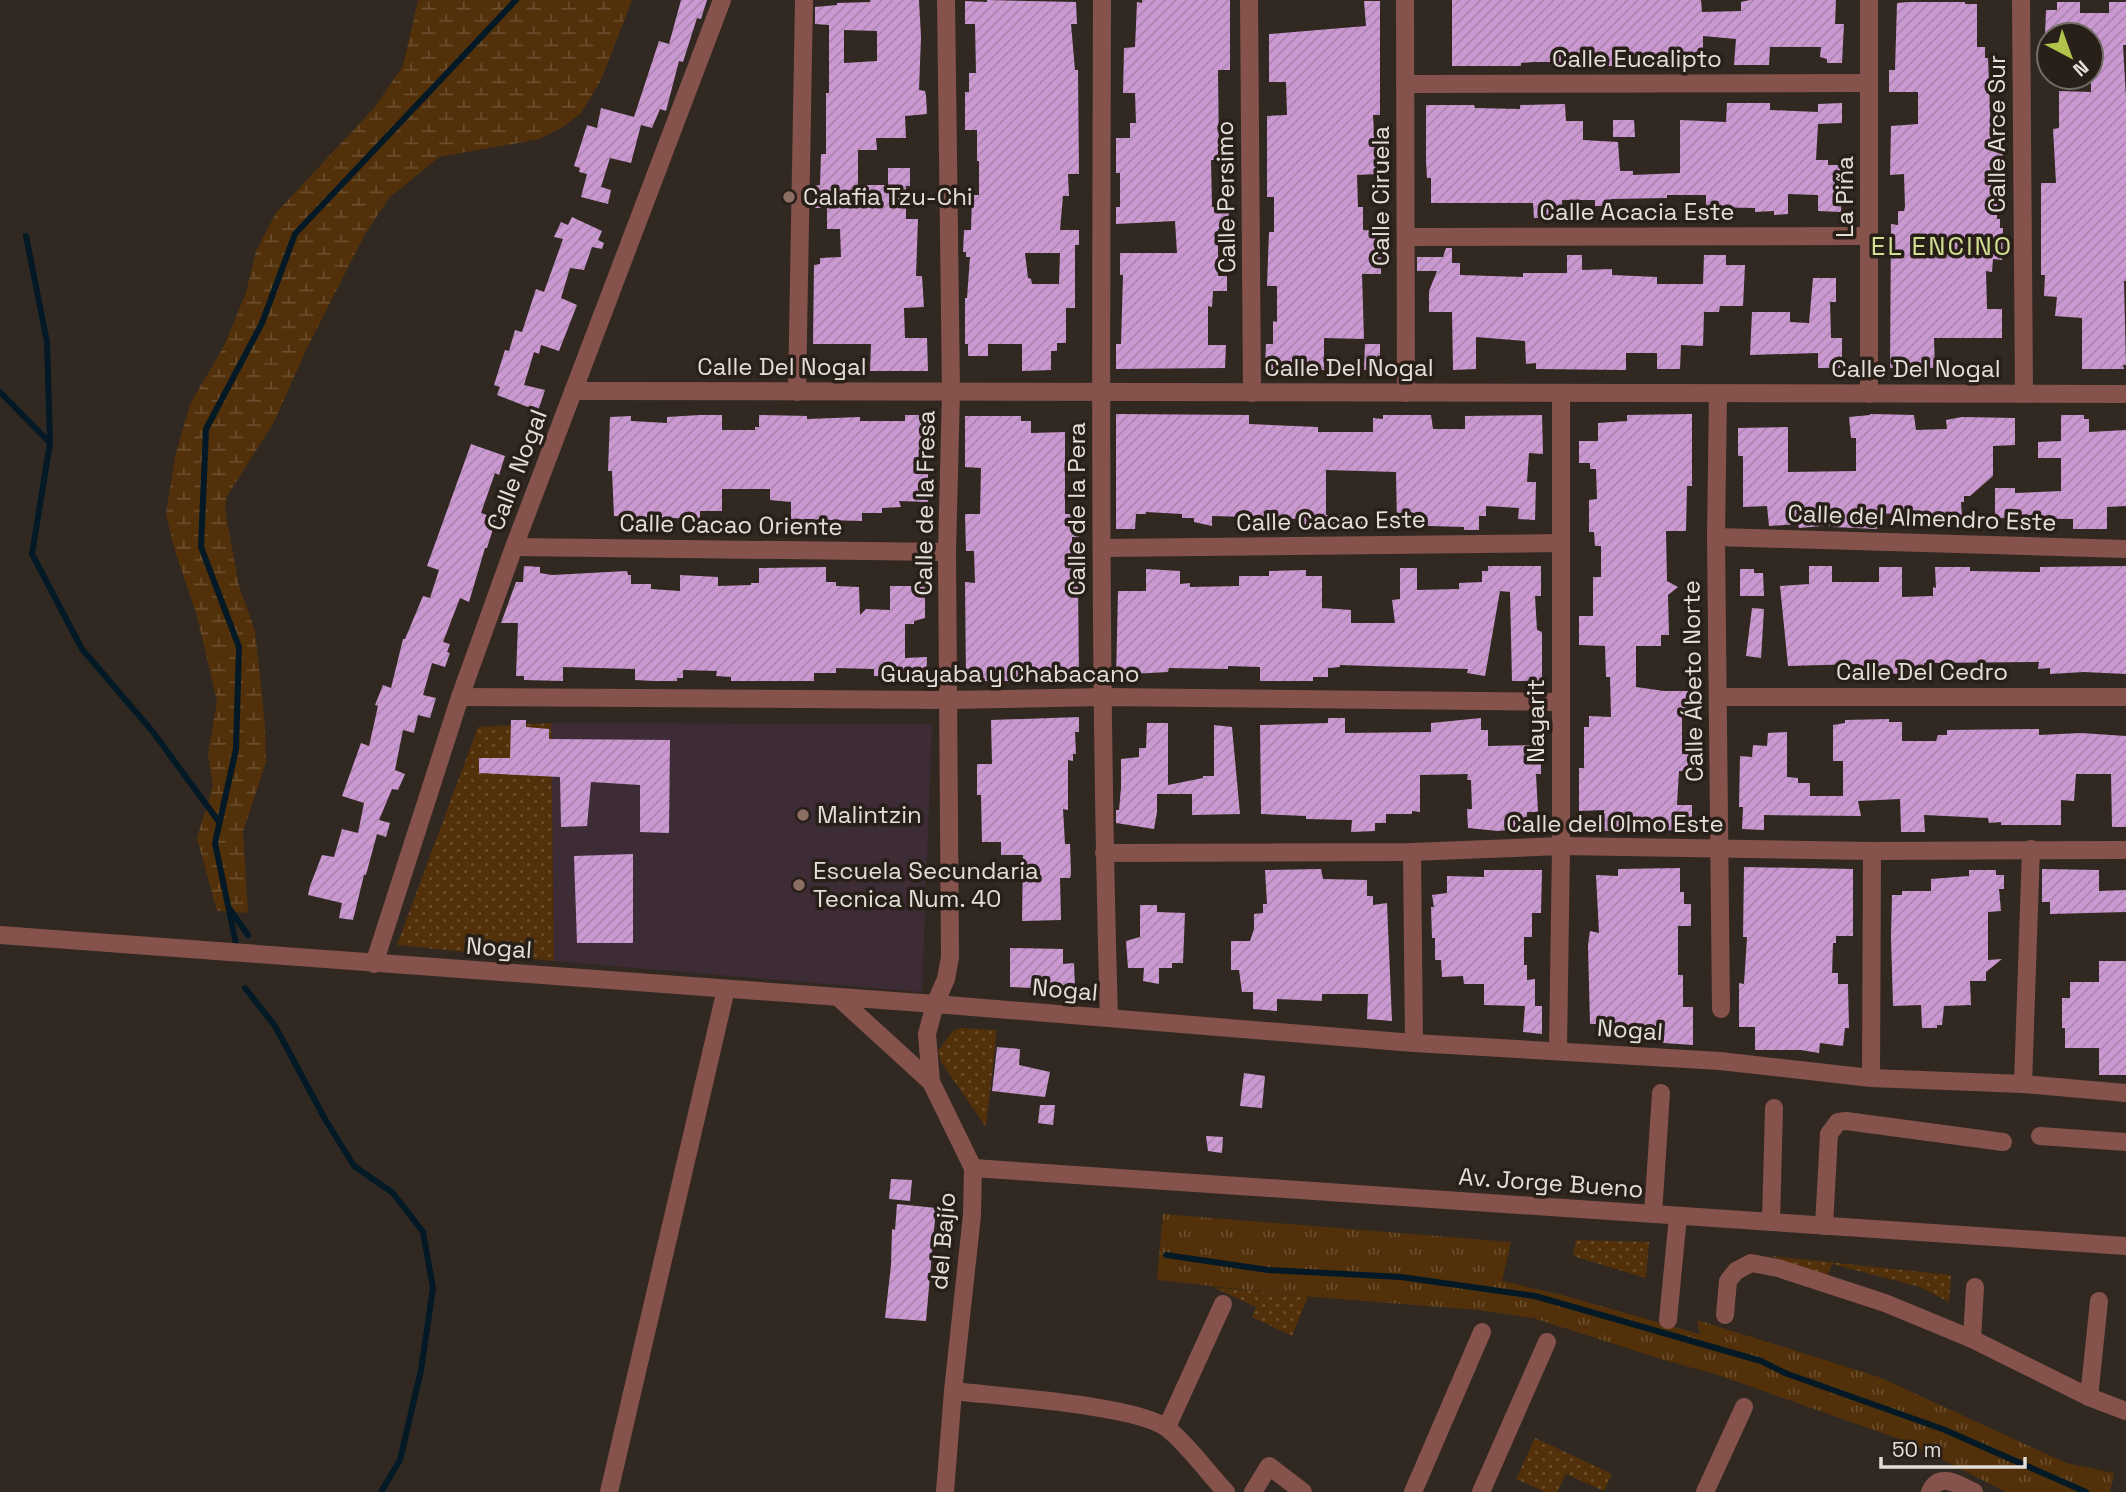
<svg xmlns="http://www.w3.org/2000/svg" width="2126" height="1492" viewBox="0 0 2126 1492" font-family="'Space Grotesk',sans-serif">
<defs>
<pattern id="grass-tufts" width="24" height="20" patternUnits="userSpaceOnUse" patternTransform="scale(1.75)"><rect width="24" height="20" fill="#51300a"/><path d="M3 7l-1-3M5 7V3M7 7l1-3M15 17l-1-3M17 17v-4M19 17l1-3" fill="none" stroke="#6a4e2d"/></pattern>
<pattern id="wetland-marsh" width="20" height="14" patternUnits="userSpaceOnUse" patternTransform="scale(1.75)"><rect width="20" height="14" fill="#51300a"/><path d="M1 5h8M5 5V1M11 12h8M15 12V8" fill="none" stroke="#6a4e2d"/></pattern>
<pattern id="park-dots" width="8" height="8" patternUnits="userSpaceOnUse" patternTransform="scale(1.75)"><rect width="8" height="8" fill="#51300a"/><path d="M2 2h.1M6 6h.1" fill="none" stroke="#6a4e2d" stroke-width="1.8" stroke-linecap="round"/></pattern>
<pattern id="building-hatch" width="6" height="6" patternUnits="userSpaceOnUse" patternTransform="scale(1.75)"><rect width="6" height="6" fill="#cb99d1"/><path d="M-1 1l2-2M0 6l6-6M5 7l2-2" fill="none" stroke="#a984ad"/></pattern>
</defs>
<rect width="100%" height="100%" fill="#312921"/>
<path fill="#3d2c35" d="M551,723L932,724L922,992L554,961Z"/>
<path fill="url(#grass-tufts)" d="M1163,1214L1511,1242L1502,1281L1562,1295L1700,1334L1697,1320L1879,1377L2066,1463L2114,1473L2110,1492H2006L1905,1441L1718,1375L1664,1360L1533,1318L1478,1310L1301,1296L1157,1280Z"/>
<path fill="url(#wetland-marsh)" d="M418,0H632L601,80L581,113L563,127L540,139L439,157L389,198L365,234L305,352L274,422L227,496L225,510L239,586L255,631L265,724L266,762L243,832L248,913L217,911L197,838L213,786L208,754L217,701L197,616L175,551L166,514L175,457L190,404L224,346L246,293L256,251L276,213L374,108L403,66Z"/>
<g fill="url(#park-dots)">
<path d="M551,723L554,961L397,945L478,727Z"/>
<path d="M961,1028L997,1030L986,1127L941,1062L938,1051L953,1031Z"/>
<path d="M1576,1240L1649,1242L1646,1278L1573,1256Z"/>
<path d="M1771,1256L1951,1275L1949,1302L1920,1287L1832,1264L1827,1276Z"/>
<path d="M1213,1287L1301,1296H1308L1292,1336L1252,1317L1256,1307Z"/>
<path d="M1535,1438L1612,1474L1604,1491L1566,1474L1557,1492H1545L1516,1479Z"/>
</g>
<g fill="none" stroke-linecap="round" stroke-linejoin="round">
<g stroke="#031926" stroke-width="6">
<path d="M26,236L47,342L50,443L32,554L82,649L153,732L219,822"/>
<path d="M0,392L50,443"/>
<path d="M229,908L248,935"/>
<path d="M236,944L215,843L236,749L239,647L201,547L206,429L262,323L295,234L516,0"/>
<path d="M245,988L275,1026L325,1119L354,1166L393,1193L423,1232L433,1288L421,1370L400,1460L381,1492"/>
<path d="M1166,1255L1268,1270L1401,1277L1535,1296L1761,1361L1785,1373L1945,1430L2086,1492"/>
</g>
</g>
<g fill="url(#building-hatch)" fill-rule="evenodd">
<path d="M681,0H707L701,19L697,18L683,62L679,61L666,111L660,109L652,128L641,125L631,163L610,158L601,187L611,190L608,204L581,197L587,174L579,172L580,168L574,166L587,125L597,128L601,108L634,117L659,41L669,44Z"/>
<path d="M870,0H919L921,37L919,90L925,91L926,95L927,114L905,116L906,138H876L877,150H858V185H888V168H910V186H906V219H918L916,276H922L924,307L904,308L905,338H927L928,371H870L871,344H813L814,265L820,264V258L841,257L840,229H827V208H814V186L820,185L821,154H826V93H829V25L815,24V7L837,5V3L870,2ZM844,30L877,31V61L844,63Z"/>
<path d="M987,0L1076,2L1077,24H1071L1075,70H1078L1079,174H1068L1069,196H1063L1060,230H1079V245H1075V308H1066V343H1057V351H1051V370L1022,371V344H988V356H968V344H965V298H967L970,257H966V252H963L964,230H971L972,195H979V161H977V130H965V92H969V73H976L975,24H965V1L987,2ZM1025,253H1060L1059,284H1032L1031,279L1028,278Z"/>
<path d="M1142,0H1230V70H1218L1219,160H1211L1212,207H1229L1228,229H1218V276H1227V291H1213L1212,307L1208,306V345H1226L1225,368L1116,369V344H1121L1123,275H1120V253H1177L1175,221L1116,224V207H1120V173H1116V138H1130V123H1136L1135,93H1123L1124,48L1135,47L1137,2L1142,3Z"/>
<path d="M1452,0H1701L1702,12L1741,11V2L1750,0H1836L1835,24H1844L1842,63H1827V59L1820,57L1821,47H1770L1769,65H1734L1736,39L1703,36V53H1658V66H1567V62H1533L1521,63V66H1452Z"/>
<path d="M1364,1H1380V115H1373L1375,150H1378L1377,174L1357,175L1358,207H1363V230L1381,231V274H1362L1364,339L1324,338V370H1265L1266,344H1273V321L1277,322V286H1267L1269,232H1274V197H1267V116L1287,115L1286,82H1269V34L1366,26Z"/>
<path d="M1908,2H1965V4H1977V47H1985V58H1988L1991,137H1993V140H2001L2003,161V183H1997V219H2000V228H2003L2002,260L1993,259L1992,272L1986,271L1987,309H2002V338H1934L1935,368H1890L1891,224L1898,225V211H1904L1905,207L1904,174L1890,175L1891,126L1918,124V92H1889V70H1895L1897,3Z"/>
<path d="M2057,2H2080V13H2109V2H2126V45H2123L2126,97V281H2124L2126,365H2123L2124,369H2082V318L2055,316L2057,297L2044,296L2045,275H2041V183H2056L2053,129L2059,128V91L2091,92V35H2045L2046,10H2057Z"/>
<path d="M1727,103H1770V110L1818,112V104L1842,103V123L1818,124L1816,160H1828V165H1843L1841,212L1818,211V195L1788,194V214L1774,215V211L1755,212V208L1706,207V195H1667V198L1611,199V206H1595V200H1562L1563,218H1534L1533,203H1431V178H1427L1426,161V105H1474L1475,108L1520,109V105L1565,104L1566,121H1583V140L1618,142L1620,171H1633V175L1680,173V120L1726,122Z"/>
<path d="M1613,120H1634L1635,137H1613Z"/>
<path d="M572,217L602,231L598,240L604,243L602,249L592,247L584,270L570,268L561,298L577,305L559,351L541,345L539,354L534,352L524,385L545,390L538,411L497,395L500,387L494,385L505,350L509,351L515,330L522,332L536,289L544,292L563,239L554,237L561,222L568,225Z"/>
<path d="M1446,248H1452V263H1460V275L1523,277V273H1567V255H1582V270L1612,269V275L1657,277V284H1703L1704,255H1726V265H1745L1743,306H1720L1719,312H1704L1703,346L1681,345L1680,369H1657V353H1626V370L1536,369V363L1526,364L1525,341L1476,337V369L1453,370L1452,312H1429V291L1437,271H1417V257H1443Z"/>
<path d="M1813,278H1836V302H1830L1831,338H1842V368H1818V353L1750,355L1752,312H1790V322L1809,323Z"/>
<path d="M1365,344H1380V369L1364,370Z"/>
<path d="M1116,414L1249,415V424L1318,427V432H1373V418L1383,419V415H1431L1433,429H1465V416L1542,415L1543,454L1529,453L1527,482H1536L1535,520L1518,519L1519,508L1486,506V516H1479V530H1464V527L1397,525L1396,472L1326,470V515L1367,516V529H1317L1300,527V519L1267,518V521L1247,519V517L1212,516V526L1194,522V518H1182V514L1146,512V514H1136L1135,529H1116Z"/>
<path d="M1692,414V486H1687L1686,531H1666L1667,581L1678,587L1668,595L1669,635H1661V646H1636V687L1664,691H1692V715H1682V754H1692V771H1679L1677,805H1692V830L1604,831V810L1579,811V768H1584V727H1589V716L1611,717L1610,677H1606L1605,646L1579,645V616H1593V577H1601V546H1595L1594,532H1589V500L1597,499L1596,469H1590V463H1579V441H1598V423L1627,421V415Z"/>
<path d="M1870,414L1914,415L1916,430L1947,429L1946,420L1962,417L2015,418V445L1993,446V476L1970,496H1964V502H1961L1962,517L1907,516V513L1877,514V529L1833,527V525L1799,528L1798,524L1769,526L1767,506L1743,507V456H1738V428L1788,427V472L1856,471V438H1851L1849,417L1870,415Z"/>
<path d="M700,415H722V430H755V427H759V415L807,416V419L860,417V421H905V415H928V502L899,501L901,507L882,508V513H862V521L791,519V502L770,500V489H722V511H700V519L614,516L612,471H608L610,417L631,416V421L667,423V417Z"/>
<path d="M2061,415H2084V419H2089V432L2126,430V506L2107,507V529H2073V519L1995,518V488H2015V493L2061,491V458H2038V442L2061,441Z"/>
<path d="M965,416H1021V421H1031V433L1065,432V514H1079V537H1072V582H1078L1079,681H966L965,582L975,583L974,551H966L965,514H980L981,468L965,467Z"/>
<path d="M471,444L505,456L499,475L495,473L481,513L496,518L492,532L487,548H485L469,602L460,598L443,642L450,644L447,652L450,653L445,667L432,663L423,695L436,698L430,718L418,715L414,733L403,730L395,770L405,774L398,790L392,789L379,820L390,823L386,837L377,834L366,875H364L353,920L339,918L342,903L308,895L310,886L322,855L334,857L342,829L358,833L364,803L342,796L361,743L369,746L378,706L375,705L383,685L391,688L403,639H405L423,596L430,598L439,570L427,566Z"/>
<path d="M524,566L540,567V573L552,575L627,571L628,575H631V584H651V589L680,591V575L718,577V586L751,585V583H759V568L826,567V582H836V586L859,587L860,615L866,609L890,610V586H925V618L914,621V624H905V658L927,657L926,682H906V676H874V669L836,668V673H814V681H731V677L716,676L717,671L683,670V678H677V681H654L635,680V669L563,667V681L524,680V676H516L518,623H501L516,582H523Z"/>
<path d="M1488,566H1541V596H1535L1537,630L1542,632V681H1512L1510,592L1500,591L1485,676L1467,673L1468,669L1340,665V667L1328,668V677H1313V681H1260V667L1228,666V669L1169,668L1168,672L1131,674L1132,681H1116L1118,591H1146V569L1180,571V584L1190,583V587L1239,586V576H1269V571L1306,570V576H1322V608L1351,610V623H1395L1392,600L1400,599V568H1417V590L1459,589V583L1482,582V571H1488Z"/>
<path d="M1809,566H1832V582H1879V567H1902V597L1933,596V587L1936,588L1935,567H1970V571L2040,572V567L2126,566V674L2084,672L2050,674V668L2038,669L2039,662L1924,663V681L1901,680V674L1859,672V664L1788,666L1780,586L1809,584Z"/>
<path d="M1740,569H1754V573H1763L1764,596H1740Z"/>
<path d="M1752,608L1764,609L1761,658L1746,656Z"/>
<path d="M1079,717V732H1075L1076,754H1073V761L1068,760V810L1063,809L1065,844H1070L1071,873L1070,878H1060L1061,920L1022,921L1023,855H1001V842H982L981,795H977V764H992L991,720Z"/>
<path d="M1328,718H1345V733L1431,732V723L1481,718V730H1488V746L1541,745V774H1536L1538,812H1527V828L1498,831L1468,828L1467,809H1472L1471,780H1467L1468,774L1420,775V812L1412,811V814H1386V823H1375V831L1351,832L1352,820L1306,819V816L1261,814L1260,725L1328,723Z"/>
<path d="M1889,719V722H1902V741H1936L1938,735H1947V730L2039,729V735L2081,733L2126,736V827H2112L2111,774H2076L2074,801L2061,800V825H2001V822L1989,823L1988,818L1924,815L1925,832H1901L1900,799L1858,801L1861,816L1764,815V830L1742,829L1743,807H1739L1740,756L1752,757L1753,745L1767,746L1768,733L1787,732V777L1798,778V783H1810V796H1843V761H1833V725L1845,723V720Z"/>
<path d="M511,720H526V727L549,729V739L670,740L669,833L640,832V785L591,782L587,826L561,827L560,777L479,773V758H510Z"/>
<path d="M1147,723H1168V785L1203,778V776H1214V725L1232,727L1240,814L1192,815V794H1157V812L1154,829L1116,823V810H1119L1121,788V759L1139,757V748H1146Z"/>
<path d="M633,854V943H577L574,856Z"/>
<path d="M1744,867L1853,869V936H1836V943H1833L1832,973H1838V984H1848L1849,1028H1845L1843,1046L1820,1043L1819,1053L1801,1050H1755V1027H1739V983L1744,984L1747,937H1743Z"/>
<path d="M1680,868V892H1684V904H1691V926H1678V975H1683V1007H1693V1045L1635,1041V1029L1612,1030V1024H1590L1588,945L1590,931L1599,933L1596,875L1618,876V869Z"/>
<path d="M1321,869L1323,879L1367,880V896H1373V905L1387,903L1392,1021L1367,1019L1368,994H1322V1001L1277,999V1011L1253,1009V992H1242L1239,970H1231V941H1250L1254,929V914L1263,913V904H1267L1265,870Z"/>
<path d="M2042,869L2099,870V891L2126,890V912L2050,914V902H2042Z"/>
<path d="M1484,870H1542L1541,913H1532V937H1524V965H1527V980L1535,979V1006H1542V1034L1523,1032L1525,1006L1484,1005V984H1464L1463,976L1442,977L1441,960H1435V938H1432L1431,907H1434L1432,895L1447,893V876L1484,877Z"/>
<path d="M1969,870H1996V875H2004V889H1999L2001,911L1988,912V960L2002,959L1986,972V981H1970L1971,1005L1944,1006L1942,1025H1937V1028H1922L1921,1005L1893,1006L1891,937L1892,895H1902V891H1931V879L1969,876Z"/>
<path d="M1140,905H1157V912L1185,913L1183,963H1172V968H1159V984L1143,981L1144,968H1128L1126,941L1140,937Z"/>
<path d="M1010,948L1063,949V964L1074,963L1075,987L1051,988L1050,994L1031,992L1032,988L1010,987Z"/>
<path d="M2099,961H2126V1075H2099V1048H2065V1028H2062V998H2070V982H2099Z"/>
<path d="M997,1047L1020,1049L1019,1065L1050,1072L1045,1097L992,1091Z"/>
<path d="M1244,1073L1265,1076L1262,1108L1240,1106Z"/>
<path d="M1040,1105H1055L1053,1125L1038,1123Z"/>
<path d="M1206,1136L1223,1137L1222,1153L1208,1151Z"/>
<path d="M891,1179L912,1180L910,1201L889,1199Z"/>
<path d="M897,1204L936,1208L926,1321L885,1318L891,1265L892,1229L895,1230Z"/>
</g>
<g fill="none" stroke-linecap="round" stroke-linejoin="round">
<g stroke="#86524c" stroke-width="18">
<path d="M1102,0C1101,339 1099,679 1109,1018"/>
<path d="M1249,0L1252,393"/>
<path d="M1405,0L1406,393"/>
<path d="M1869,0V394"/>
<path d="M2021,0L2024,394"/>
<path d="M1405,84L1869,83"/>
<path d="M1406,237L1869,236"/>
<path d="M573,391L2126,394"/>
<path d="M797,392L804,0"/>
<path d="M1718,394L1716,537L1721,1009"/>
<path d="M1716,537L2126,549"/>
<path d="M514,547L947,552"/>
<path d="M1102,548L1561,543"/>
<path d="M460,697L948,700L1104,697L1561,702"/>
<path d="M1718,697H2126"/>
<path d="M1412,852L1414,1043"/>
<path d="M1104,853L1412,852L1561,846L1872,851L2126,850"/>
<path d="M0,935L935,1004L1414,1043L1720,1061L1871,1078L2023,1084L2126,1093"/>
<path d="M374,964L460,697L514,547L722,0"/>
<path d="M838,997L931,1082"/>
<path d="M1558,1050L1561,846V393"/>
<path d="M1871,1078L1872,851"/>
<path d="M2023,1084L2031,849"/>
<path d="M2040,1136L2126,1142"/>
<path d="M973,1168L2126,1246"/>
<path d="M1653,1214L1661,1093"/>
<path d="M1771,1222L1774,1108"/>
<path d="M1824,1226L1829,1134L1838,1122L1846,1121L2003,1142"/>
<path d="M2099,1301L2089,1397L2126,1411"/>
<path d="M1725,1315L1728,1281L1736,1271L1751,1263L1778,1268L1885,1303L1972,1339L2089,1397"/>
<path d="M1668,1320L1678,1216"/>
<path d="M1972,1339L1975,1287"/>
<path d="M953,1391C995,1396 1140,1405 1168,1429C1189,1446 1207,1472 1226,1492"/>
<path d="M1167,1427L1223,1304"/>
<path d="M609,1492L726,989"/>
<path d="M945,1492L953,1391L972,1215L973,1168L931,1082L927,1034L935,1004L946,979L950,957L947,552L951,392L946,0"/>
<path d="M1253,1492L1269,1466L1303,1492"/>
<path d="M1413,1492L1482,1332"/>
<path d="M1481,1492L1547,1342"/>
<path d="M1705,1492L1744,1407"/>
<path d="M1930,1492C1939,1471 1959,1485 1974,1492"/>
</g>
</g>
<g fill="#8d6e63" stroke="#271f18" stroke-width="2.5">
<circle cx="789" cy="197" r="7"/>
<circle cx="803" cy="815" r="7"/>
<circle cx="799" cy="885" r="7"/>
</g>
<g text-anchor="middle" stroke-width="7" stroke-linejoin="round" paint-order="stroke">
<g font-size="24" fill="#e4ded9" stroke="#271f18">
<text x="1637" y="67">Calle Eucalipto</text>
<text transform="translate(1997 134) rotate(-90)" y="8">Calle Arce Sur</text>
<text transform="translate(1381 196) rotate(-90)" y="8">Calle Ciruela</text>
<text transform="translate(1226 197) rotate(-91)" y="8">Calle Persimo</text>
<text transform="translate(1845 197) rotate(-90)" y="8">La Piña</text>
<text x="1637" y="220">Calle Acacia Este</text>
<text x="782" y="375">Calle Del Nogal</text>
<text x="1349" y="376">Calle Del Nogal</text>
<text x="1916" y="377">Calle Del Nogal</text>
<text transform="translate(517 470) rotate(-69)" y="8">Calle Nogal</text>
<text transform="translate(925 503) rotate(-89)" y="8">Calle de la Fresa</text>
<text transform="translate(1077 509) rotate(-90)" y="8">Calle de la Pera</text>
<text transform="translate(1922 518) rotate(2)" y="8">Calle del Almendro Este</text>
<text transform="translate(1331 521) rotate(-1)" y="8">Calle Cacao Este</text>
<text transform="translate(731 525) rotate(1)" y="8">Calle Cacao Oriente</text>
<text x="1922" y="680">Calle Del Cedro</text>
<text x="1010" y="682">Guayaba y Chabacano</text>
<text transform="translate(1693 681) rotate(-91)" y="8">Calle Ábeto Norte</text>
<text transform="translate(1536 721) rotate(-90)" y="8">Nayarit</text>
<text x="1615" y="832">Calle del Olmo Este</text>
<text transform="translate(499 948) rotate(4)" y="8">Nogal</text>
<text transform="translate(1065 990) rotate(5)" y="8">Nogal</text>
<text transform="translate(1630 1030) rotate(4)" y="8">Nogal</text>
<text transform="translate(1551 1183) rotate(4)" y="8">Av. Jorge Bueno</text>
<text transform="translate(943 1241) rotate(-85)" y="8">del Bajío</text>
</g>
<g font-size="24" fill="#e4ded9" stroke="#271f18" text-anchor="start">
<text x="803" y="205">Calafia Tzu-Chi</text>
<text x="817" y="823">Malintzin</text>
<text x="813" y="879">Escuela Secundaria<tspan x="813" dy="28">Tecnica Num. 40</tspan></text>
</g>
<g font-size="26" letter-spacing="2" fill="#d1df92" stroke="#271f18">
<text x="1942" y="255">EL ENCINO</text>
</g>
</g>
<g transform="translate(2070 56) rotate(139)"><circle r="33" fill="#271f18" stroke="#736b65" stroke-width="2"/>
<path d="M0-5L12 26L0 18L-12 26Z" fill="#b2c34c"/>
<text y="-10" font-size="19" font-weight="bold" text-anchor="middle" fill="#e4ded9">N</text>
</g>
<path d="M1881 1457v10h144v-10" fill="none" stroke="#e4ded9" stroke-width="3.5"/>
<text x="1892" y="1457" font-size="21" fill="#e4ded9" stroke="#271f18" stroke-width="5" paint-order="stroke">50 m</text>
</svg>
